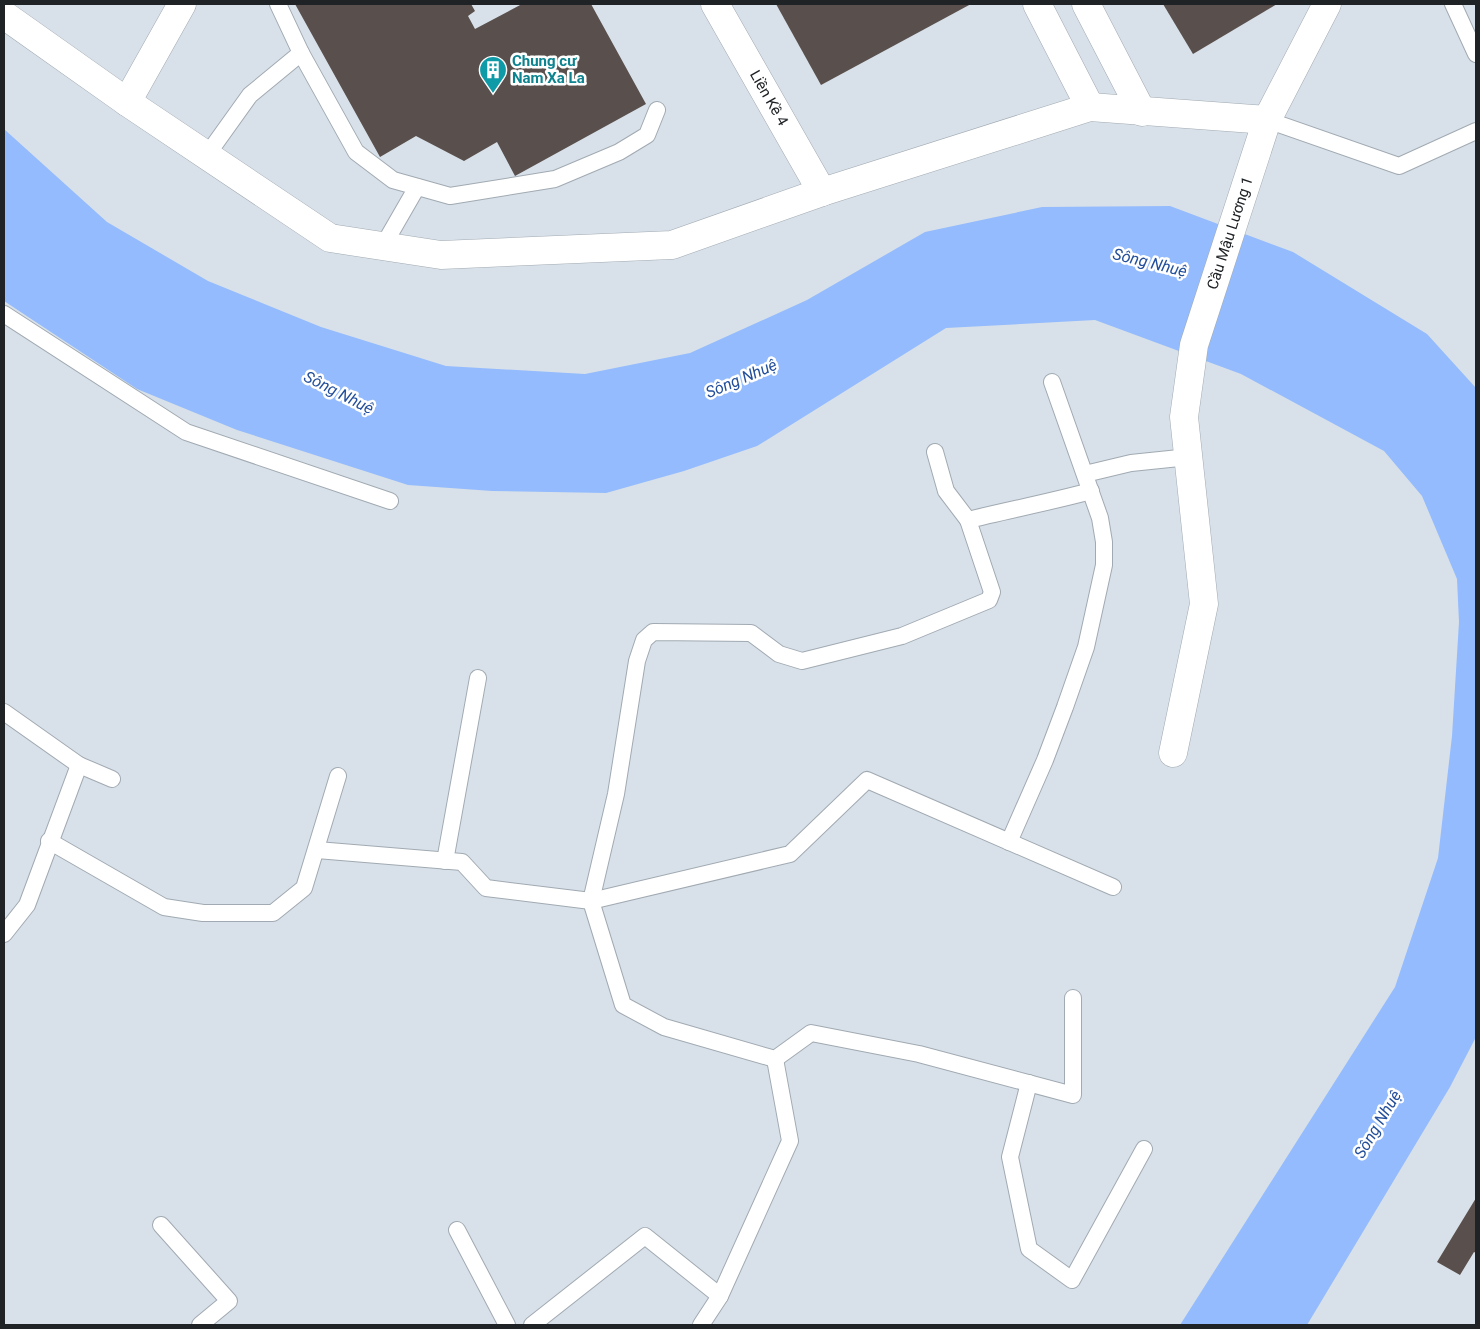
<svg xmlns="http://www.w3.org/2000/svg" width="1480" height="1329" viewBox="0 0 1480 1329" font-family="Roboto,sans-serif">
<rect width="100%" height="100%" fill="#d8e1e9"/>
<path fill="#94bbfd" d="M4,129L107,222L208,281L321,327L446,366L585,374L690,353L807,300L925,232L1042,207L1170,206L1293,252L1427,334L1476,388V1037L1450,1087L1307,1325H1180L1395,987L1438,858L1452,736L1459,622L1457,579L1422,496L1384,451L1241,374L1095,320L946,328L757,446L684,471L606,493L492,491L408,485L237,430L137,389L4,301Z"/>
<g fill="#594f4c">
<path d="M295,4H471L475,11L468,16L475,29L522,4H591L646,104L515,176L497,142L464,161L416,136L380,157Z"/>
<path d="M776,4H971L821,85Z"/>
<path d="M1163,4H1277L1193,54Z"/>
<path d="M1476,1198V1253L1474,1252L1460,1275L1437,1262Z"/>
</g>
<g fill="none" stroke-linecap="round" stroke-linejoin="round">
<defs>
<g id="lane">
<path d="M278,4L301,53"/>
<path d="M1453,4L1476,54"/>
<path d="M1267,120L1399,166L1476,131"/>
<path d="M207,155L250,95L301,53L356,152L393,180L450,196L555,179L619,152L647,135L657,110"/>
<path d="M383,246L417,187"/>
<path d="M4,314L186,432L390,501"/>
<path d="M935,452L946,491L968,520"/>
<path d="M1085,474L1131,463L1189,457"/>
<path d="M4,712L79,765L112,779"/>
<path d="M49,841L164,907L203,913H273L304,888L338,776"/>
<path d="M1009,842L1045,760L1065,707L1086,647L1104,565V542L1100,518L1052,382"/>
<path d="M317,850L462,862L486,888L591,901L790,854L867,780L1113,887"/>
<path d="M445,861L478,678"/>
<path d="M4,934L27,905L79,765"/>
<path d="M1073,998V1095L919,1054L811,1033L775,1059L664,1027L623,1005L591,901L616,794L637,661L644,640L653,632L751,633L779,654L802,661L902,636L989,600L992,592L968,520C1009,510 1050,502 1091,491"/>
<path d="M1029,1083L1010,1157L1029,1249L1072,1280L1144,1149"/>
<path d="M161,1225L229,1301L200,1325"/>
<path d="M457,1230L507,1325"/>
<path d="M532,1325L645,1236L720,1296L790,1141L775,1059"/>
<path d="M701,1325L720,1296"/>
</g>
<g id="street">
<path d="M715,4L822,192"/>
<path d="M1037,4L1090,107"/>
<path d="M1086,4L1142,112"/>
<path d="M4,15L127,102L330,238L441,255L672,245L822,192L1090,107L1267,120"/>
<path d="M127,102L182,4"/>
<path d="M1173,753L1204,604L1184,417L1194,345L1267,120L1327,4"/>
</g>
</defs>
<use href="#lane" stroke="#a1aab2" stroke-width="18"/>
<use href="#street" stroke="#a1aab2" stroke-width="29"/>
<use href="#lane" stroke="#fff" stroke-width="16"/>
<use href="#street" stroke="#fff" stroke-width="28"/>
</g>
<defs>
<symbol id="building-pin" viewBox="-11 -11 22 30"><path d="M0 17L-7.5 6A9.5 9.5 0 1 1 7.5 6Z" fill="#0f9aa8" stroke="#fff"/><path d="M-4-6H4V6H1V3H-1V6H-4ZM-2.5-4.3h1.7v1.8h-1.7ZM.8-4.3h1.7v1.8H.8ZM-2.5-1h1.7V.8h-1.7ZM.8-1h1.7V.8H.8Z" fill="#fff"/></symbol>
</defs>
<g fill-rule="evenodd">
<use href="#building-pin" x="477" y="54" width="32" height="43"/>
</g>
<g text-anchor="middle" stroke-width="5" stroke-linejoin="round" paint-order="stroke">
<g font-size="15" font-weight="bold" fill="#0d838f" stroke="#fff" text-anchor="start">
<text x="512" y="66">Chung cư<tspan x="512" dy="17">Nam Xa La</tspan></text>
</g>
<g font-size="15" fill="#202326" stroke="#fff">
<text transform="translate(769 98) rotate(60)" y="5">Liền Kề 4</text>
<text transform="translate(1230 233) rotate(-72)" y="5">Cầu Mậu Lương 1</text>
</g>
<g font-size="16" font-style="italic" fill="#234f9b" stroke="#fff">
<text transform="translate(1150 262) rotate(14)" y="6">Sông Nhuệ</text>
<text transform="translate(741 378) rotate(-23)" y="6">Sông Nhuệ</text>
<text transform="translate(339 392) rotate(27)" y="6">Sông Nhuệ</text>
<text transform="translate(1377 1124) rotate(-59)" y="6">Sông Nhuệ</text>
</g>
</g>
<rect width="1480" height="1329" fill="none" stroke="#202326" stroke-width="10"/>
</svg>
